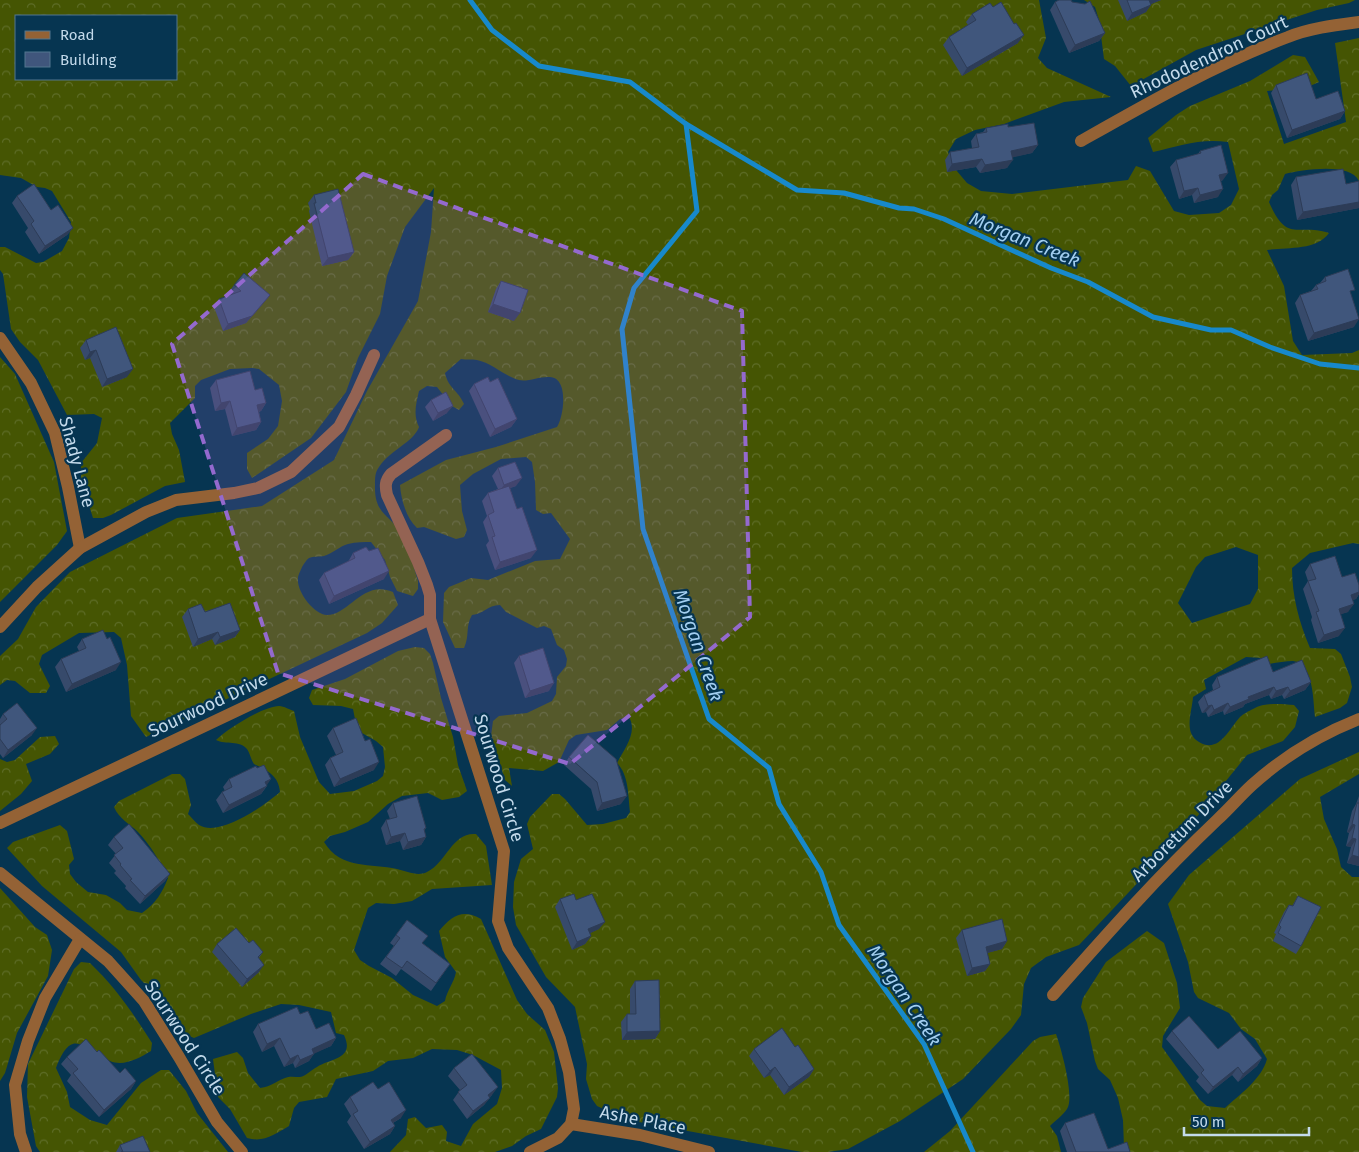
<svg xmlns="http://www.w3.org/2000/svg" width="1359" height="1152" viewBox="0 0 1359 1152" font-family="'Fira Sans',sans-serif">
<defs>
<pattern id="forest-crowns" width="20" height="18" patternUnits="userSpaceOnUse" patternTransform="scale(1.25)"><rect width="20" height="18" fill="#455503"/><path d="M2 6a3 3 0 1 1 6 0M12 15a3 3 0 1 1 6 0" fill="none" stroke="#5e6d28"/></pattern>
</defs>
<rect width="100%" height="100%" fill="#063551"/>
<g fill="url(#forest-crowns)" fill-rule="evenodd">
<path d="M0,0H1039L1046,38L1038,58L1047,68L1111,97L1064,102L1004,124L975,130L956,139L948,152L956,170L967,183L981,191L1012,194L1128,180L1136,166L1150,171L1174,211L1189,215L1219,213L1231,205L1239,189L1228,142C1200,138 1179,146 1153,152L1148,138L1176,115L1190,106L1250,81L1293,55L1305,57L1319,82L1310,86L1267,91L1284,144L1346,122L1335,43L1359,38V181C1350,162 1302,170 1285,174L1278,190L1272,195L1269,202C1287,244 1297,223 1329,233C1316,251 1287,247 1267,250L1284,286L1293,341L1302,355L1352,353L1359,350V544L1353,543L1310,553L1292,568C1292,596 1299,622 1310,648L1335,649L1341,654L1350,677L1352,687L1347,703L1340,708L1315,717C1313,701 1314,663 1293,661C1285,661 1276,663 1268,664L1262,658L1246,657L1204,680L1206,689L1193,697C1192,712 1183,733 1199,742C1219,754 1229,729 1240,717C1243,714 1249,711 1253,709C1265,702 1281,704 1294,705L1299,711L1295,727L1283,741L1247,755L1178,840L1079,945L1046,957L1031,968L1024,984L1021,1015L1011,1029L963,1079L900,1121L848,1149L828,1152H802L628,1120L597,1106L592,1099L586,1079L587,1064L575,1007L546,977L516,925L513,907L514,882L521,859L533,849L527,824L530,817L552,794H559L565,799L587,825L603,824L626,818L630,812C628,796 629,775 617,763C624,749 638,733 629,717L620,719L607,730L576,735L569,740L559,762L543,771L509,768L512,786L505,780L491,736L493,721L499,716L527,713L552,701L556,694L557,677L566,666L567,659L564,650L557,645L551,629L544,626L537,628L506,612L500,605C487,605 484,614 472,615C465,627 470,635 464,648H455L443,622L444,593L449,587L471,578L488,580L535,561L560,559L570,539L551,513L543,514L536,510L535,482L532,462L526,457L501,459L473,474L460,485L462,511L467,530L464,537L456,539L424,527L417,528C406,518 401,499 400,485L446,460L496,447L557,427C564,416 569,378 550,377C540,376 528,382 519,380C504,376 492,363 477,360C472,359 466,360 461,359L445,373C448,388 458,390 464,404L459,410L452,406L437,387L427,386L419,391C416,404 413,415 419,427C413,443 391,449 379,467C375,472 375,478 375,485C374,514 389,514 402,534C408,545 414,568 418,581V589L413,596L397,591L390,577L385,560L371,542C364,542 356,542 348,544C340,546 333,553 324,556C319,557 313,556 309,558C306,560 304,564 302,567C301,570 298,575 298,578C296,591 314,615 327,615C349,615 363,579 393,592L398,605L382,623L367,633L146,737L131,716L127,665L121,638L114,632L79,633L42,655L39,664L50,686L46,693H30L15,681L7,680L0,685V656L18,639L36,607L70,572L177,518L262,506L334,460L367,391L418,301L431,232L434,188L405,227L387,276L380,314L358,358L346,392L311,438L252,478L247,469V453L268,439L278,426L282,401L279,385L259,369L252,368L230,369L201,380L195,386V398L170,423L172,434L179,450L185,482L165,486L111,515L103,518H93L81,480V463L97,443L102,418L94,414L67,415L38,360L20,342L11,329L3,274L0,270V247H5L36,263L43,262L62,251L69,238L71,222L52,191L45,188L37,187L21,178L0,175ZM16,16H176V79H16ZM1236,547L1258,555V589L1250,604L1192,623L1178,603L1196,567L1205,557Z"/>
<path d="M1084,0H1355L1349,3L1317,10L1196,50L1131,86L1115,66L1104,59L1099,20L1095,7Z"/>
<path d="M0,357L15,374L54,462L67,531L57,545L0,602Z"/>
<path d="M415,647L424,648L430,654L433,663L441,698L453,737L458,765L467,791L459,797L442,800L428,793L402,796L388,804L368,822L345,832L330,836L324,842C341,870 371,863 397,869C407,871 417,877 427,872C447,862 452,832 476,834L486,846L492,885L432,889L412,901L394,904L376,903L368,908L354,950L360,960L369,966L392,978L413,995L437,1006L445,1001C447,990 454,983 456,972L445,957L439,931C451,917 462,908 481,919L517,1000L527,1014L545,1030L554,1052L558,1088L557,1097L541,1129L526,1136L512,1146L495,1152H390L406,1135L408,1119L415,1117L426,1128L442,1125L447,1132L446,1141L461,1146L473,1124L497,1104L502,1088L501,1070L473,1055L457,1050L432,1049L413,1058L388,1061L373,1071L336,1079L327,1097L299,1102L294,1108L289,1126C275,1134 264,1143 247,1138L230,1109L218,1097L213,1059L237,1052L243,1058L248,1073L260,1088C273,1086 274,1082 285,1078C289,1076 295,1077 300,1077C306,1076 311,1070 317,1067C332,1058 355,1059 344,1035L336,1033L331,1012L299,1005L281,1004L251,1014L194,1038L187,1035L167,1006L141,980L121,952L42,886L7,848L13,842L60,825L67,831L74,859L69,865L70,874L76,882L88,892L106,895L120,903L127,910L142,913C156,903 162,893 168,878C160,861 151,846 138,832C130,824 119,819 114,807L119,801L172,774H180L185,779L191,805L188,814C191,817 195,822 199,825C220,838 265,805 280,792C279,776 267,770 254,764C251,760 250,753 247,749C240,740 226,745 216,740C227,729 264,706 279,706C284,706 290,710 294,711L300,737L319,782L330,794L354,791L377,781L383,776L385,767L383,747L376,741L362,733L356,724L353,709L341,706L313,705L309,698L312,690L345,679L398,651Z"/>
<path d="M55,736L59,744L50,754L26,764L32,781L21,794L0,811V759L7,762L15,760L40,737Z"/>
<path d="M1359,752V774L1320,797L1324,819L1337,849L1341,867L1352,877H1359V1152H1127L1124,1147L1123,1120L1118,1098L1110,1080L1098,1069L1095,1061L1087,1023L1081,1007L1083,998L1106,962L1147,931L1164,943L1177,983L1180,1008L1163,1036L1162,1047L1200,1100L1207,1106L1225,1108C1239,1095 1262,1079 1267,1059L1255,1039L1241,1029L1229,1013L1198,998L1194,992L1188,962L1168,904L1189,875L1300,779Z"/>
<path d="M0,888L35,927L47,935L52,950L48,976L17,1033L5,1073L0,1081Z"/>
<path d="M81,962L90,963C116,988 133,1013 152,1043L151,1051C139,1058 124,1067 110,1061C84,1051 73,1024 56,1068L67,1092L70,1107L90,1120L107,1125L141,1083L161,1070H169L186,1091L197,1113L228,1152H40L36,1146L27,1097L28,1064L74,969Z"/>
<path d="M1056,1034C1061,1048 1075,1097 1067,1109C1063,1115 1055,1121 1050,1126L1057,1136L1061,1152H924L950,1131L1033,1041L1040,1037Z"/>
</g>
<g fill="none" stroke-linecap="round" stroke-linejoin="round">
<g stroke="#1789cb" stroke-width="5">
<path d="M470,0L492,30L539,66L630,82L686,124L697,211L634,288L622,329L643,529L709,719L769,768L779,804L821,872L839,925L924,1044L973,1152"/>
<path d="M686,124L797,190L844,193L899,208L914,209L944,219L1051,268L1088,282L1153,317L1211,330H1231L1270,347L1320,364L1359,368"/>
</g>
<g stroke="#946235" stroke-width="12">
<path d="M1081,141C1148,103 1216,64 1288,37C1310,28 1336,25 1359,22"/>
<path d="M0,338L31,383L55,433L68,487L80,548"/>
<path d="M446,435L391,474C385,481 385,486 387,495L418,562L427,585L430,595V619L504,851L498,921L508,948L548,1008L560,1039L569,1072L574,1109L571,1124L558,1138L530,1152"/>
<path d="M0,627L37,587L80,548L146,512L176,500L234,493L258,488L291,472L339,427L356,395L374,355"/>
<path d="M0,823L430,619"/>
<path d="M0,873L108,961L144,1001L179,1057L217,1122L242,1152"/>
<path d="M1053,995C1106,935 1159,875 1217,820C1229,809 1240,796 1252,785C1283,757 1321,734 1359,719"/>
<path d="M571,1124L640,1135L709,1152"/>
<path d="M26,1152L20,1134L15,1085L28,1041L45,998L80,939"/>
</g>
</g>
<g fill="#374a6b">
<path d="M1118,0H1161L1151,4L1146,12L1127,21Z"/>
<path d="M1055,2H1072L1105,33L1099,41L1069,53L1050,10Z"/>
<path d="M972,14L1018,43L962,76L943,45L949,37L968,25L966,22Z"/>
<path d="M1276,85L1316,99L1345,111L1340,119L1287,138L1271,93Z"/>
<path d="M1008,127L1038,145L1032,153L1012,157L1007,168L980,173L976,167L947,172L945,160L950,152L972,148L971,141L976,134L983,132L986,128Z"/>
<path d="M1200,151L1223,180L1221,181L1218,197L1194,203L1192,195L1179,199L1170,167L1176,160L1198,154Z"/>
<path d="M1296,177L1346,184L1359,181V208L1297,220L1291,185Z"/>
<path d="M314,195L354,252L348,260L322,266L309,211L310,209L308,203Z"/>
<path d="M17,196L51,210L73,228L67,235L39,254L25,232L28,228L12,203Z"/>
<path d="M1325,277L1351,295L1354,327L1308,341L1295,303L1300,295L1311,291L1316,285L1320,283Z"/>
<path d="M501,281L514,321L488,312L496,289Z"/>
<path d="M234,285L270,295L246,323L223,331L214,307L219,299L231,295L228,293Z"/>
<path d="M86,340L127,377L102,387L90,358L85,360L80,348Z"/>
<path d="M216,380L255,390L266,403L261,411L259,412L261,422L256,430L232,436L225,409L215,411L210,388Z"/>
<path d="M490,382L517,419L511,427L490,437L469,391L474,384Z"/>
<path d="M431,400L447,413L433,421L425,407Z"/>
<path d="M498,468L516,486L510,488L531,558L495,570L486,545L489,541L483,522L487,516L482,501L488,493L498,489L492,476Z"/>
<path d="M353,553L384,579L329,604L319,580L324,573L348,562Z"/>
<path d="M1310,564L1342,577L1359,585V594L1356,599L1352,600L1348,612L1340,614L1339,636L1318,643L1311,620L1312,617L1303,589L1308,581L1305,572Z"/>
<path d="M188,609L205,612L240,630L235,637L215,645L212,639L193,647L182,617Z"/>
<path d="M82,639L116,670L66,692L55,667L61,659L79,651L77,647Z"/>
<path d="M519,656L549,691L525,698L514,663Z"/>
<path d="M1273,672L1311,682L1305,690L1284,699L1282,695L1271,699L1269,695L1245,704L1243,707L1224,715L1223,711L1208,717L1206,712L1202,713L1198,702L1204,695L1213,690L1212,685L1217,677Z"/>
<path d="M3,714L32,735L3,758L0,754V719Z"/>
<path d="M333,728L365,741L374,770L334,787L325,765L330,758L336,755L327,736Z"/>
<path d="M569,757L621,804L597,811L591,789L564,765Z"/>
<path d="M229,779L267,786L261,794L223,813L216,800L222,792L225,791L223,787Z"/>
<path d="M1359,796V866L1347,863L1351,847L1346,846L1349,833L1347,832L1352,811L1356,804Z"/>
<path d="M393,803L426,828L424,831L426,837L421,845L403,850L400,841L386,845L381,828L386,820L390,819L387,811Z"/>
<path d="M114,837L170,874L165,881L140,904L125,888L126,886L114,873L116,871L109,863L116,854L108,845Z"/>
<path d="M1298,896L1301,946L1296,954L1273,941L1276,934L1274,933L1284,912L1289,905L1292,906Z"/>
<path d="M560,899L576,900L599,929L590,933L591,936L585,944L572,950L555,907Z"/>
<path d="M407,920L422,943L450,964L431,991L401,969L396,976L380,964L394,946L390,943Z"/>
<path d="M962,930L1007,941L1002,949L987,953L990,964L985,971L967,976L956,938Z"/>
<path d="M249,943L263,952L259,958V972L242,987L212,952L217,944Z"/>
<path d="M635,981L660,1031L655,1039L622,1040L621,1022L627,1014H630V989Z"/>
<path d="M300,1014L316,1029L336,1038L331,1046L314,1053L309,1061L295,1068L293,1063L284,1067L274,1046L262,1052L253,1032L258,1024Z"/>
<path d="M1172,1031L1218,1049L1262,1058L1257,1066L1238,1082L1232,1075L1208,1094L1196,1081L1199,1077L1166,1039Z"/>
<path d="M795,1047L814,1069L809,1077L784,1095L770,1075L764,1078L749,1056L754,1049Z"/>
<path d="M97,1052L120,1073L136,1081L131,1089L99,1117L67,1081L71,1075L61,1064L67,1057Z"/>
<path d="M454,1068L492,1095L490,1097L484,1105L467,1119L453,1100L460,1090L448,1076Z"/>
<path d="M378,1089L401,1118L393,1123L395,1126L390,1134L364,1149L347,1122L351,1116L344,1104L350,1097Z"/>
<path d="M1065,1123L1108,1149L1130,1152H1067L1060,1131Z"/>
<path d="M120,1145L150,1152H116Z"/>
</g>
<g fill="#2d3c57">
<path d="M1149,0H1161L1144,7Z"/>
<path d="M1151,5L1146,12L1127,21L1132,13Z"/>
<path d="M1105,33L1099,41L1069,53L1075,45Z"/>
<path d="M1024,35L1018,43L962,76L967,68Z"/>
<path d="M1345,111L1340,119L1287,138L1292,130Z"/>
<path d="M1038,145L1032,153L1006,159L1011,151Z"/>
<path d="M982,159L976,167L947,172L952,164Z"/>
<path d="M1013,160L1007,168L980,173L985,165Z"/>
<path d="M1228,173L1223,180L1214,183L1219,175Z"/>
<path d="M1198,188L1192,195L1179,199L1184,191Z"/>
<path d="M1223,189L1218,197L1194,203L1200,195Z"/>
<path d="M1359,202V208L1297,220L1303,212Z"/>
<path d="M73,228L67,235L39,254L45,246Z"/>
<path d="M354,252L348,260L322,266L328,258Z"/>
<path d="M270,295L246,323L223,331L228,324Z"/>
<path d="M493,304L520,313L514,321L488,312Z"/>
<path d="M1359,319L1354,327L1308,341L1314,333Z"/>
<path d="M96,350L90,358L85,360L90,352Z"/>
<path d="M133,369L127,377L102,387L107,379Z"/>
<path d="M230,401L225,409L215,411L221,403Z"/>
<path d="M266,403L261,411L252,413L257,405Z"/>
<path d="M453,406L447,413L433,421L438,413Z"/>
<path d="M517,419L511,427L490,437L495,429Z"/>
<path d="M261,422L256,430L232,436L237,428Z"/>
<path d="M522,478L516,486L499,492L504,485Z"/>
<path d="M537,550L531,558L495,570L500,562Z"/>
<path d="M389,571L384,579L329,604L334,596Z"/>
<path d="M1359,592V594L1356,599L1345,603L1351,595Z"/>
<path d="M1354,604L1348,612L1333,617L1339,609Z"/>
<path d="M1345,628L1339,636L1318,643L1324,635Z"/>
<path d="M240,630L235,637L215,645L220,637Z"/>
<path d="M218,632L212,639L193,647L198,639Z"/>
<path d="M121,662L116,670L66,692L72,684Z"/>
<path d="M1311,682L1305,690L1284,699L1290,691Z"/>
<path d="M554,683L549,691L525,698L530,691Z"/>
<path d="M1274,687L1269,695L1245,704L1243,707L1224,715L1230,707L1248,697Z"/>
<path d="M1288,687L1282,695L1271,699L1276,691Z"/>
<path d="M1228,703L1223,711L1208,717L1214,710Z"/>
<path d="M1212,705L1206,712L1202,713L1208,706Z"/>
<path d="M37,728L32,735L3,758L8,750Z"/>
<path d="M379,762L374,770L334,787L340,779Z"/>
<path d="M271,779L261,794L223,813L229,805L265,782Z"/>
<path d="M627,796L621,804L597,811L602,803Z"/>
<path d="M1352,824L1355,825L1349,833L1347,832Z"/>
<path d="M405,833L400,841L386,845L391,837Z"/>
<path d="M426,837L421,845L403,850L408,842Z"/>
<path d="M1352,838L1356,839L1351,847L1346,846Z"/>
<path d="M1352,855L1359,857V866L1347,863Z"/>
<path d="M170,874L165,881L140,904L145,896Z"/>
<path d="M605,922L599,929L582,937L588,929Z"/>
<path d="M591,936L585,944L572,950L577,942Z"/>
<path d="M1007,941L1002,949L980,955L986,947Z"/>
<path d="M990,964L985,971L967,976L972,968Z"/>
<path d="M264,965L259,972L242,987L247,979Z"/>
<path d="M660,1031L655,1039L622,1040L627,1032Z"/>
<path d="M280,1038L274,1046L262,1052L267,1044Z"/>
<path d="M336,1038L331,1046L307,1057L312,1049Z"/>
<path d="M314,1054L309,1061L295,1068L300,1060Z"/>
<path d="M298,1055L293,1063L284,1067L290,1059Z"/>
<path d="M1262,1058L1257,1066L1238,1082L1243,1074Z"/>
<path d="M775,1067L770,1075L764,1078L770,1071Z"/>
<path d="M1238,1067L1232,1075L1208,1094L1213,1087Z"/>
<path d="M814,1069L809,1077L784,1095L789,1087Z"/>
<path d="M136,1081L131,1089L99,1117L104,1110Z"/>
<path d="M498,1087L492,1095L483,1103L488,1095Z"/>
<path d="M490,1098L484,1105L467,1119L473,1111Z"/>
<path d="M406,1110L401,1118L386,1127L391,1120Z"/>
<path d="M395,1126L390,1134L364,1149L370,1142Z"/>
</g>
<g fill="#40567c" stroke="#2d3c57">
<path d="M1059,0H1071L1072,2L1085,4L1090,1L1105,33L1075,45L1055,2Z"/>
<path d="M1127,0H1149L1151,5L1132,13Z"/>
<path d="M1001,2L1014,24L1016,23L1024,35L967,68L949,37L976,20L972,14L990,3L993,7Z"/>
<path d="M1307,73L1316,99L1338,91L1345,111L1292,130L1276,85Z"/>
<path d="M1034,123L1038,145L1011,151L1013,160L985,165L982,159L952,164L950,152L979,147L976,134L987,132L986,128L1008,124V127Z"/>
<path d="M1221,145L1228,173L1219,175L1223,189L1200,195L1198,188L1184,191L1176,160L1201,153L1200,151Z"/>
<path d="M1343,169L1346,184L1359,181V202L1303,212L1296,177Z"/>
<path d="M34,184L51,210L58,205L73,228L45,246L31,224L34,221L17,196Z"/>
<path d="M338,189L354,252L328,258L314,203H316L314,195Z"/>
<path d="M1348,269L1355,290L1350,291L1359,319L1314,333L1300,295L1318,289L1316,285L1326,281L1325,277Z"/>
<path d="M244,273L270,295L252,316L228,324L219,299L241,291L234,285Z"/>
<path d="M501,281L528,290L520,313L493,304Z"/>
<path d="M116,327L133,369L107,379L96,350L90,352L86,340Z"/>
<path d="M250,371L255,390L262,388L266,403L257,405L261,422L237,428L230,401L221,403L216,380Z"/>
<path d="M488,377L490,382L498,378L517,419L495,429L474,384Z"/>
<path d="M446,392L453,406L438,413L431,400Z"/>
<path d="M515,462L522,478L504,485L498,468Z"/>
<path d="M509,486L517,509L522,507L537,550L500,562L492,537L495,536L488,515L494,512L488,493Z"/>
<path d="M366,547L369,551L378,548L389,571L334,596L324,573L355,558L353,553Z"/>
<path d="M1335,556L1342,577L1355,573L1359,585V592L1351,595L1354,604L1339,609L1345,628L1324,635L1316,612L1319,611L1308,581L1316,579L1310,564Z"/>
<path d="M230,603L240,630L220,637L218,632L198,639L188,609L201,604L205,612Z"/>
<path d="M103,630L107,639L110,637L121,662L72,684L61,659L86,648L82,639Z"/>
<path d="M543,648L554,683L530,691L519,656Z"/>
<path d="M1267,656L1273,672L1302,660L1311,682L1290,691L1288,687L1276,691L1274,687L1248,697L1249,699L1230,707L1228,703L1214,710L1212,705L1208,706L1204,695L1220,687L1217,677Z"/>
<path d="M17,703L37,728L8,750L0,739V725L7,719L3,714Z"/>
<path d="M356,718L365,741L370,739L379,762L340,779L330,758L343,752L333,728Z"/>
<path d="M588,735L616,759L627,796L602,803L597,782L569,757Z"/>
<path d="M264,765L271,779L265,782L267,786L229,805L222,792L232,787L229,779L256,766L257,768Z"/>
<path d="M417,796L426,828L424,829L426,837L408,842L405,833L391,837L386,820L397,817L393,803Z"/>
<path d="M1357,803H1359V857L1352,855L1356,839L1352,838L1355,825L1352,824Z"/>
<path d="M129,824L170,874L145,896L130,880L132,879L120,865L121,864L114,855L123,848L114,837Z"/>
<path d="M574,894L576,900L592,894L605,922L588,929L591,936L577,942L560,899Z"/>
<path d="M1298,896L1321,907L1301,946L1278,933L1281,927L1279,925L1289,905L1293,906Z"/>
<path d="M1002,919L1007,941L986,947L990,964L972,968L962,930Z"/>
<path d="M407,920L428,936L422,943L450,964L436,983L407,961L402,968L386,957L400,938L396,935Z"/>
<path d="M236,928L249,943L253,940L263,952L258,957L264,965L247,979L217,944Z"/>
<path d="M659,980L660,1031L627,1032V1014H636L635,981Z"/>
<path d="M297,1007L300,1014L308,1011L316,1029L329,1023L336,1038L312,1049L314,1054L300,1060L298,1055L290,1059L280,1038L267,1044L258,1024Z"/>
<path d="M1189,1016L1218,1049L1240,1031L1262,1058L1243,1074L1238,1067L1213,1087L1201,1073L1204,1070L1172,1031Z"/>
<path d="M782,1028L795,1047L798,1045L814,1069L789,1087L775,1067L770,1071L754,1049Z"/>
<path d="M86,1039L97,1052L99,1050L120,1073L125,1068L136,1081L104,1110L73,1073L78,1069L67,1057Z"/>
<path d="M472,1054L498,1087L488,1095L490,1098L473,1111L458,1092L467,1085L454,1068Z"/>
<path d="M373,1082L378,1089L389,1082L406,1110L391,1120L395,1126L370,1142L353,1114L358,1111L350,1097Z"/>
<path d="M1094,1113L1108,1149L1127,1142L1130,1152H1076L1065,1123Z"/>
<path d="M143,1136L150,1152H121H123L120,1145Z"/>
</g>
<path fill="#9469ce" fill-opacity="0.2" stroke="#9469ce" stroke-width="4" stroke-dasharray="10 6" stroke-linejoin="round" d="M363,174L742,311L750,617L570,764L278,673L172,344Z"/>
<g text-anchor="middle" stroke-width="4.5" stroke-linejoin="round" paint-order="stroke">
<g font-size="18" fill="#c3daeb" stroke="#063551">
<text transform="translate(1209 57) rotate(-25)" y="6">Rhododendron Court</text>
<text transform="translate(77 462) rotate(75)" y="6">Shady Lane</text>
<text transform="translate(208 705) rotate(-25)" y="6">Sourwood Drive</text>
<text transform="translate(499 778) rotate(73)" y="6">Sourwood Circle</text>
<text transform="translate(1182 831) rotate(-45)" y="6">Arboretum Drive</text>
<text transform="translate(185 1038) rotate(57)" y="6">Sourwood Circle</text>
<text transform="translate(643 1120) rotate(11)" y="6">Ashe Place</text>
</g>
<g font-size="19" font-style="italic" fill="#a3cff1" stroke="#063551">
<text transform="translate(1025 239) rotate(22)" y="7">Morgan Creek</text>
<text transform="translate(699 645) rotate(71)" y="7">Morgan Creek</text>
<text transform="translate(905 995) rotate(56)" y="7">Morgan Creek</text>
</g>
</g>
<rect x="15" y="15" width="162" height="65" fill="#063551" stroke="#52778f"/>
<rect x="25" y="31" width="25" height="8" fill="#946235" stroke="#52778f"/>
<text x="60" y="40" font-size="15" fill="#c3daeb">Road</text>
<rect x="25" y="52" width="25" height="15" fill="#40567c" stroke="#52778f"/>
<text x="60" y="65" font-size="15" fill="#c3daeb">Building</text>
<path d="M1184 1127v8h125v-8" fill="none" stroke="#c3daeb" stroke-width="2.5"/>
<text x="1192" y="1127" font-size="15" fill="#c3daeb" stroke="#063551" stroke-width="4" paint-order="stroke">50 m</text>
</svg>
